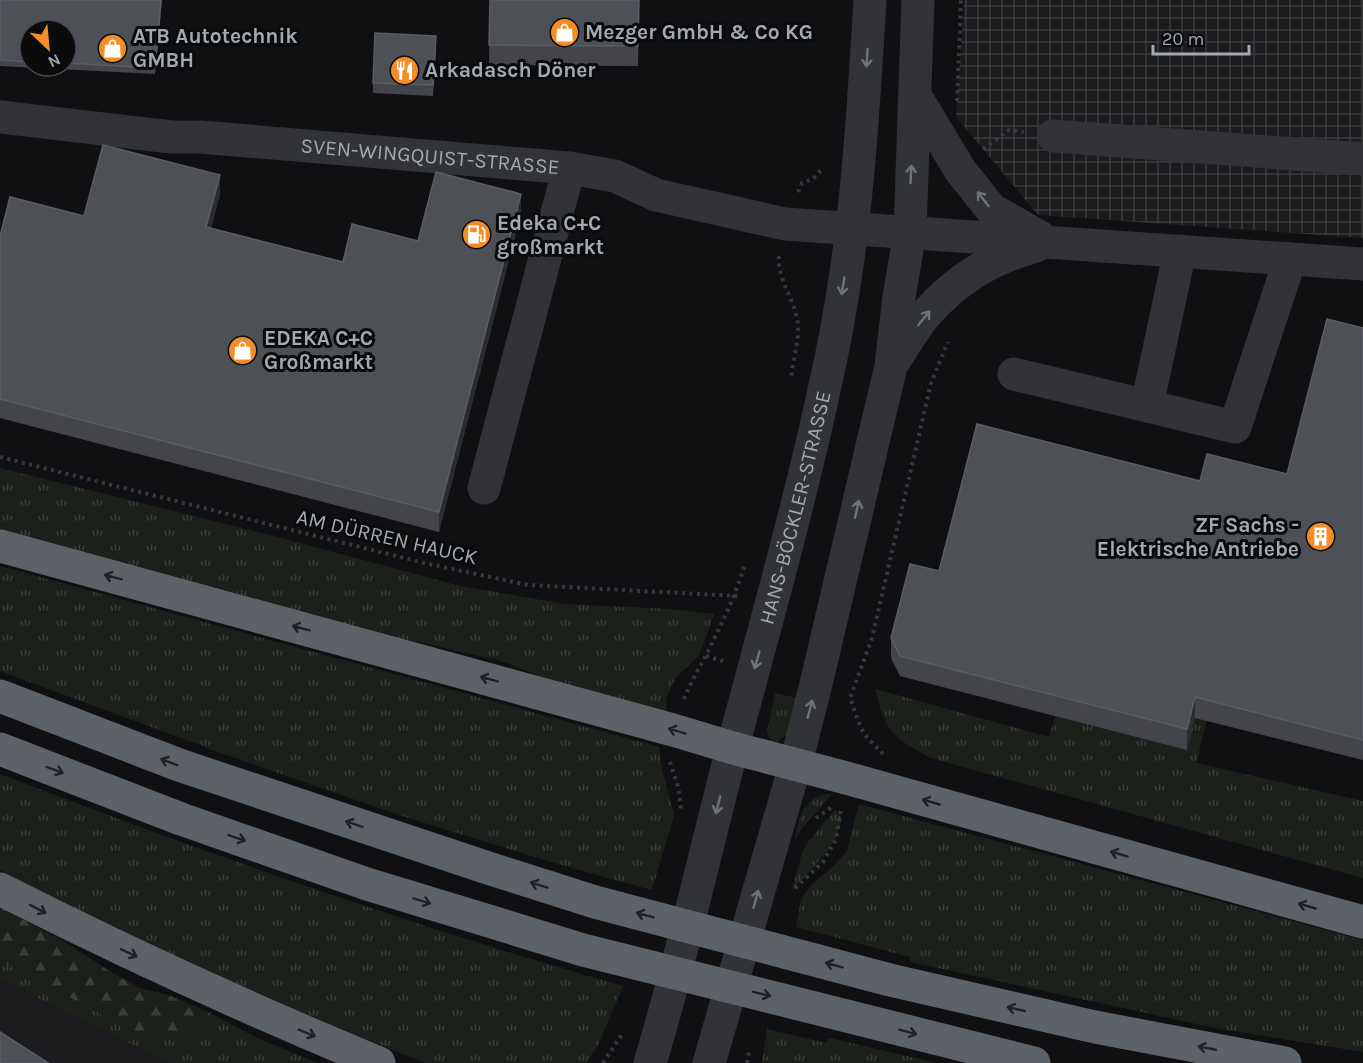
<svg xmlns="http://www.w3.org/2000/svg" width="1363" height="1063" viewBox="0 0 1363 1063" font-family="Karla,sans-serif">
<defs>
<pattern id="industrial-grid" width="8" height="8" patternUnits="userSpaceOnUse" patternTransform="scale(1.5)"><rect width="8" height="8" fill="#1c1c1e"/><path d="M0 4h8M4 0v8" fill="none" stroke="#3a3a3c"/></pattern>
<pattern id="grass-tufts" width="24" height="20" patternUnits="userSpaceOnUse" patternTransform="scale(1.5)"><rect width="24" height="20" fill="#1b211a"/><path d="M3 7l-1-3M5 7V3M7 7l1-3M15 17l-1-3M17 17v-4M19 17l1-3" fill="none" stroke="#393e39"/></pattern>
<pattern id="forest-firs" width="22" height="20" patternUnits="userSpaceOnUse" patternTransform="scale(1.5)"><rect width="22" height="20" fill="#1b211a"/><path d="M5 1l3.5 6h-7zM16 11l3.5 6h-7z" fill="#393e39"/></pattern>
</defs>
<rect width="100%" height="100%" fill="#101012"/>
<path fill="#1c1c1e" d="M0,979L169,1063H0Z"/>
<path fill="url(#industrial-grid)" d="M964,0H1363V238L1038,215L956,117Z"/>
<g fill="url(#grass-tufts)">
<path d="M0,468L270,535L460,586L565,604L670,609L714,614L699,656L676,677L667,696L666,713L577,693L508,663L421,642L395,640L0,531Z"/>
<path d="M1255,487L1207,720L1196,763L1363,801V878L931,758C891,736 887,734 875,689L1049,737L1055,716Z"/>
<path d="M0,566L659,747L661,765L674,815L652,890L561,865L399,815L227,755L0,671Z"/>
<path d="M775,693L797,698L786,735L777,742L771,741L767,732Z"/>
<path d="M0,774C205,853 412,926 623,986L598,1045L586,1063H426L348,1032L124,936L0,870Z"/>
<path d="M826,794H831C820,811 803,823 794,842C800,819 800,800 826,794Z"/>
<path d="M859,804L1363,940V1052L1220,1029L910,962V957L796,927L801,900L810,886L834,866L847,851Z"/>
<path d="M835,810L842,818C837,847 811,869 792,890L802,853L808,842Z"/>
<path d="M0,960L131,1030L194,1034L209,1012L259,1039L318,1063H169L0,979Z"/>
<path d="M767,1029L826,1043L829,1038L937,1063H762Z"/>
</g>
<path fill="url(#forest-firs)" d="M0,907L65,942L111,972L140,988L168,995L209,1012L194,1034L176,1038L131,1030L0,960Z"/>
<g fill="none" stroke-linecap="round" stroke-linejoin="round">
<g stroke="#373a3d" stroke-width="4" stroke-dasharray="3 4.5" stroke-linecap="butt">
<path d="M957,101L961,0"/>
<path d="M983,149L1009,130L1024,132"/>
<path d="M798,192L802,183L813,179L824,167"/>
<path d="M779,256C777,280 796,301 798,325C799,341 793,361 791,377"/>
<path d="M0,457L424,563L528,585L737,596"/>
<path d="M706,656L723,661"/>
<path d="M684,699C690,683 699,669 707,653C721,625 735,597 744,567"/>
<path d="M883,754L868,739L861,728L850,698L872,638L931,383L948,342"/>
<path d="M670,762L678,786L681,810"/>
<path d="M816,818L832,807"/>
<path d="M795,888L823,862L836,839L841,810"/>
<path d="M603,1063L622,1034"/>
<path d="M747,1063L749,1051"/>
</g>
<g stroke="#313336" stroke-width="33">
<path d="M916,97L960,170L991,209L1040,237"/>
<path id="s1" d="M0,117L171,137H201L569,168L615,176L656,195L785,224L1363,264"/>
<path d="M1053,136L1363,159"/>
<path d="M894,361C904,346 914,328 926,314C958,278 990,259 1036,246"/>
<path d="M1014,374L1235,427L1290,259"/>
<path d="M1147,406L1180,251"/>
<path d="M484,488L569,168"/>
<path id="s2" d="M650,1063C682,958 705,851 733,746C768,615 805,485 832,353C856,237 863,118 870,0"/>
<path d="M709,1063L795,766L815,688L891,366L899,297L910,232L918,0"/>
</g>
<g stroke="#5d6268" stroke-width="33">
<path d="M0,546L673,730L733,748L850,779L1363,922"/>
<path d="M0,696L179,765L488,868L595,902L890,980L1095,1027L1285,1063"/>
<path d="M0,749L181,819L367,884L479,918L583,950L1034,1063"/>
<path d="M0,889C124,952 251,1010 379,1063"/>
</g>
</g>
<g fill="#43454a" fill-rule="evenodd">
<path d="M0,0H162L155,74L0,66ZM30,30H66V66H30Z"/>
<path d="M490,0H639L638,66L489,65Z"/>
<path d="M436,47L433,96L373,93V83Z"/>
<path d="M220,194L211,228L343,262L521,213L439,532L0,418V236L84,216Z"/>
<path d="M1363,328V760L1195,718L1187,750L900,676L891,658V638L939,571L1200,481L1287,474Z"/>
</g>
<g fill="#2a2c2f">
<path d="M220,175V194L206,246V227Z"/>
<path d="M521,194V213L439,532V512Z"/>
<path d="M1195,697V718L1187,750V729Z"/>
</g>
<g fill="#4d5055" stroke="#5a5e64" stroke-width="1.5">
<path d="M0,0H161L155,68L66,63V30H30V62L0,60Z"/>
<path d="M490,0H639L638,46L489,45Z"/>
<path d="M375,33L436,36L433,85L373,83Z"/>
<path d="M103,145L220,175L206,227L343,262L352,224L418,241L436,172L521,194L439,512L0,399V236L10,197L84,216Z"/>
<path d="M1327,319L1363,328V740L1195,697L1187,729L900,656L891,638L910,564L939,571L977,424L1200,481L1207,454L1287,474Z"/>
<path d="M0,1032L48,1063H0Z"/>
</g>
<defs><path id="oneway-shaft" d="M-6 0H5M1.5-3L5.5 0L1.5 3" fill="none" stroke-width="1.6" stroke-linecap="round" stroke-linejoin="round" transform="scale(1.5)"/></defs>
<g stroke="#6f747a">
<use href="#oneway-shaft" transform="translate(867 58) rotate(93)"/>
<use href="#oneway-shaft" transform="translate(911 174) rotate(-87)"/>
<use href="#oneway-shaft" transform="translate(983 199) rotate(-128)"/>
<use href="#oneway-shaft" transform="translate(843 286) rotate(99)"/>
<use href="#oneway-shaft" transform="translate(924 318) rotate(-51)"/>
<use href="#oneway-shaft" transform="translate(857 509) rotate(-77)"/>
<use href="#oneway-shaft" transform="translate(757 660) rotate(106)"/>
<use href="#oneway-shaft" transform="translate(810 709) rotate(-75)"/>
<use href="#oneway-shaft" transform="translate(718 805) rotate(104)"/>
<use href="#oneway-shaft" transform="translate(756 899) rotate(-74)"/>
</g>
<g stroke="#202123">
<use href="#oneway-shaft" transform="translate(113 577) rotate(-165)"/>
<use href="#oneway-shaft" transform="translate(301 628) rotate(-165)"/>
<use href="#oneway-shaft" transform="translate(489 679) rotate(-165)"/>
<use href="#oneway-shaft" transform="translate(677 731) rotate(-163)"/>
<use href="#oneway-shaft" transform="translate(169 762) rotate(-159)"/>
<use href="#oneway-shaft" transform="translate(55 770) rotate(21)"/>
<use href="#oneway-shaft" transform="translate(931 802) rotate(-164)"/>
<use href="#oneway-shaft" transform="translate(354 824) rotate(-161)"/>
<use href="#oneway-shaft" transform="translate(237 838) rotate(19)"/>
<use href="#oneway-shaft" transform="translate(1119 854) rotate(-164)"/>
<use href="#oneway-shaft" transform="translate(539 885) rotate(-163)"/>
<use href="#oneway-shaft" transform="translate(422 901) rotate(17)"/>
<use href="#oneway-shaft" transform="translate(1307 906) rotate(-164)"/>
<use href="#oneway-shaft" transform="translate(38 909) rotate(27)"/>
<use href="#oneway-shaft" transform="translate(645 915) rotate(-165)"/>
<use href="#oneway-shaft" transform="translate(129 953) rotate(25)"/>
<use href="#oneway-shaft" transform="translate(834 965) rotate(-165)"/>
<use href="#oneway-shaft" transform="translate(762 994) rotate(14)"/>
<use href="#oneway-shaft" transform="translate(1016 1009) rotate(-167)"/>
<use href="#oneway-shaft" transform="translate(908 1032) rotate(15)"/>
<use href="#oneway-shaft" transform="translate(307 1033) rotate(22)"/>
<use href="#oneway-shaft" transform="translate(1207 1048) rotate(-169)"/>
</g>
<defs>
<symbol id="shop-disc" viewBox="-11 -11 22 22"><circle r="9.5" fill="#f28d28" stroke="#0b0b0c"/><path d="M-5-2.5h2.3a2.7 3.5 0 0 1 5.4 0H5L5.5 6h-11ZM-1.5-2.5h3a1.5 2.3 0 0 0-3 0Z" fill="#fff"/></symbol>
<symbol id="restaurant-disc" viewBox="-11 -11 22 22"><circle r="9.5" fill="#f28d28" stroke="#0b0b0c"/><path d="M-5-6h1v4h1v-4h1v4h1v-4h1v5L-1.5 .5V6h-2V.5L-5-1ZM5-6V6H3V1.5H1.5Q1.5-4 5-6Z" fill="#fff"/></symbol>
<symbol id="fuel-disc" viewBox="-11 -11 22 22"><circle r="9.5" fill="#f28d28" stroke="#0b0b0c"/><path d="M-5.5-6h7V0h2V4h1.3V-2.5L3-4.5l.8-.8L6-3V5H2.5V1h-1V6h-7ZM-4.2-4.7v3.2H.2V-4.7Z" fill="#fff"/></symbol>
<symbol id="building-disc" viewBox="-11 -11 22 22"><circle r="9.5" fill="#f28d28" stroke="#0b0b0c"/><path d="M-4-6H4V6H1V3H-1V6H-4ZM-2.5-4.3h1.7v1.8h-1.7ZM.8-4.3h1.7v1.8H.8ZM-2.5-1h1.7V.8h-1.7ZM.8-1h1.7V.8H.8Z" fill="#fff"/></symbol>
</defs>
<g fill-rule="evenodd">
<use href="#shop-disc" x="548" y="16" width="33" height="33"/>
<use href="#shop-disc" x="96" y="32" width="33" height="33"/>
<use href="#restaurant-disc" x="388" y="54" width="33" height="33"/>
<use href="#fuel-disc" x="460" y="218" width="33" height="33"/>
<use href="#shop-disc" x="226" y="334" width="33" height="33"/>
<use href="#building-disc" x="1304" y="520" width="33" height="33"/>
</g>
<g text-anchor="middle" stroke-width="6" stroke-linejoin="round" paint-order="stroke">
<g font-size="21" font-weight="bold" fill="#a1a9b2" stroke="#0b0b0c" text-anchor="start">
<text x="585" y="39">Mezger GmbH &amp; Co KG</text>
<text x="133" y="43">ATB Autotechnik<tspan x="133" dy="24">GMBH</tspan></text>
<text x="425" y="77">Arkadasch Döner</text>
<text x="497" y="230">Edeka C+C<tspan x="497" dy="24">großmarkt</tspan></text>
<text x="264" y="345">EDEKA C+C<tspan x="264" dy="24">Großmarkt</tspan></text>
<text x="1299" y="532" text-anchor="end">ZF Sachs -<tspan x="1299" dy="24">Elektrische Antriebe</tspan></text>
</g>
<g font-size="21" fill="#a1a9b2" stroke="#0b0b0c">
<text dy="7" stroke="none"><textPath href="#s1" startOffset="432">SVEN-WINGQUIST-STRASSE</textPath></text>
<text dy="7" stroke="none"><textPath href="#s2" startOffset="574">HANS-BÖCKLER-STRASSE</textPath></text>
<text transform="translate(387 537) rotate(13)" y="7">AM DÜRREN HAUCK</text>
</g>
</g>
<g transform="translate(48 48) rotate(154)"><circle r="28" fill="#0b0b0c" stroke="#474a4e" stroke-width="1.5"/>
<path d="M0-4.5L10 22L0 15L-10 22Z" fill="#f28d28"/>
<text y="-9" font-size="16" font-weight="bold" text-anchor="middle" fill="#a1a9b2">N</text>
</g>
<path d="M1153 45v9h96v-9" fill="none" stroke="#a1a9b2" stroke-width="3"/>
<text x="1162" y="45" font-size="18" fill="#a1a9b2" stroke="#0b0b0c" stroke-width="4.5" paint-order="stroke">20 m</text>
</svg>
